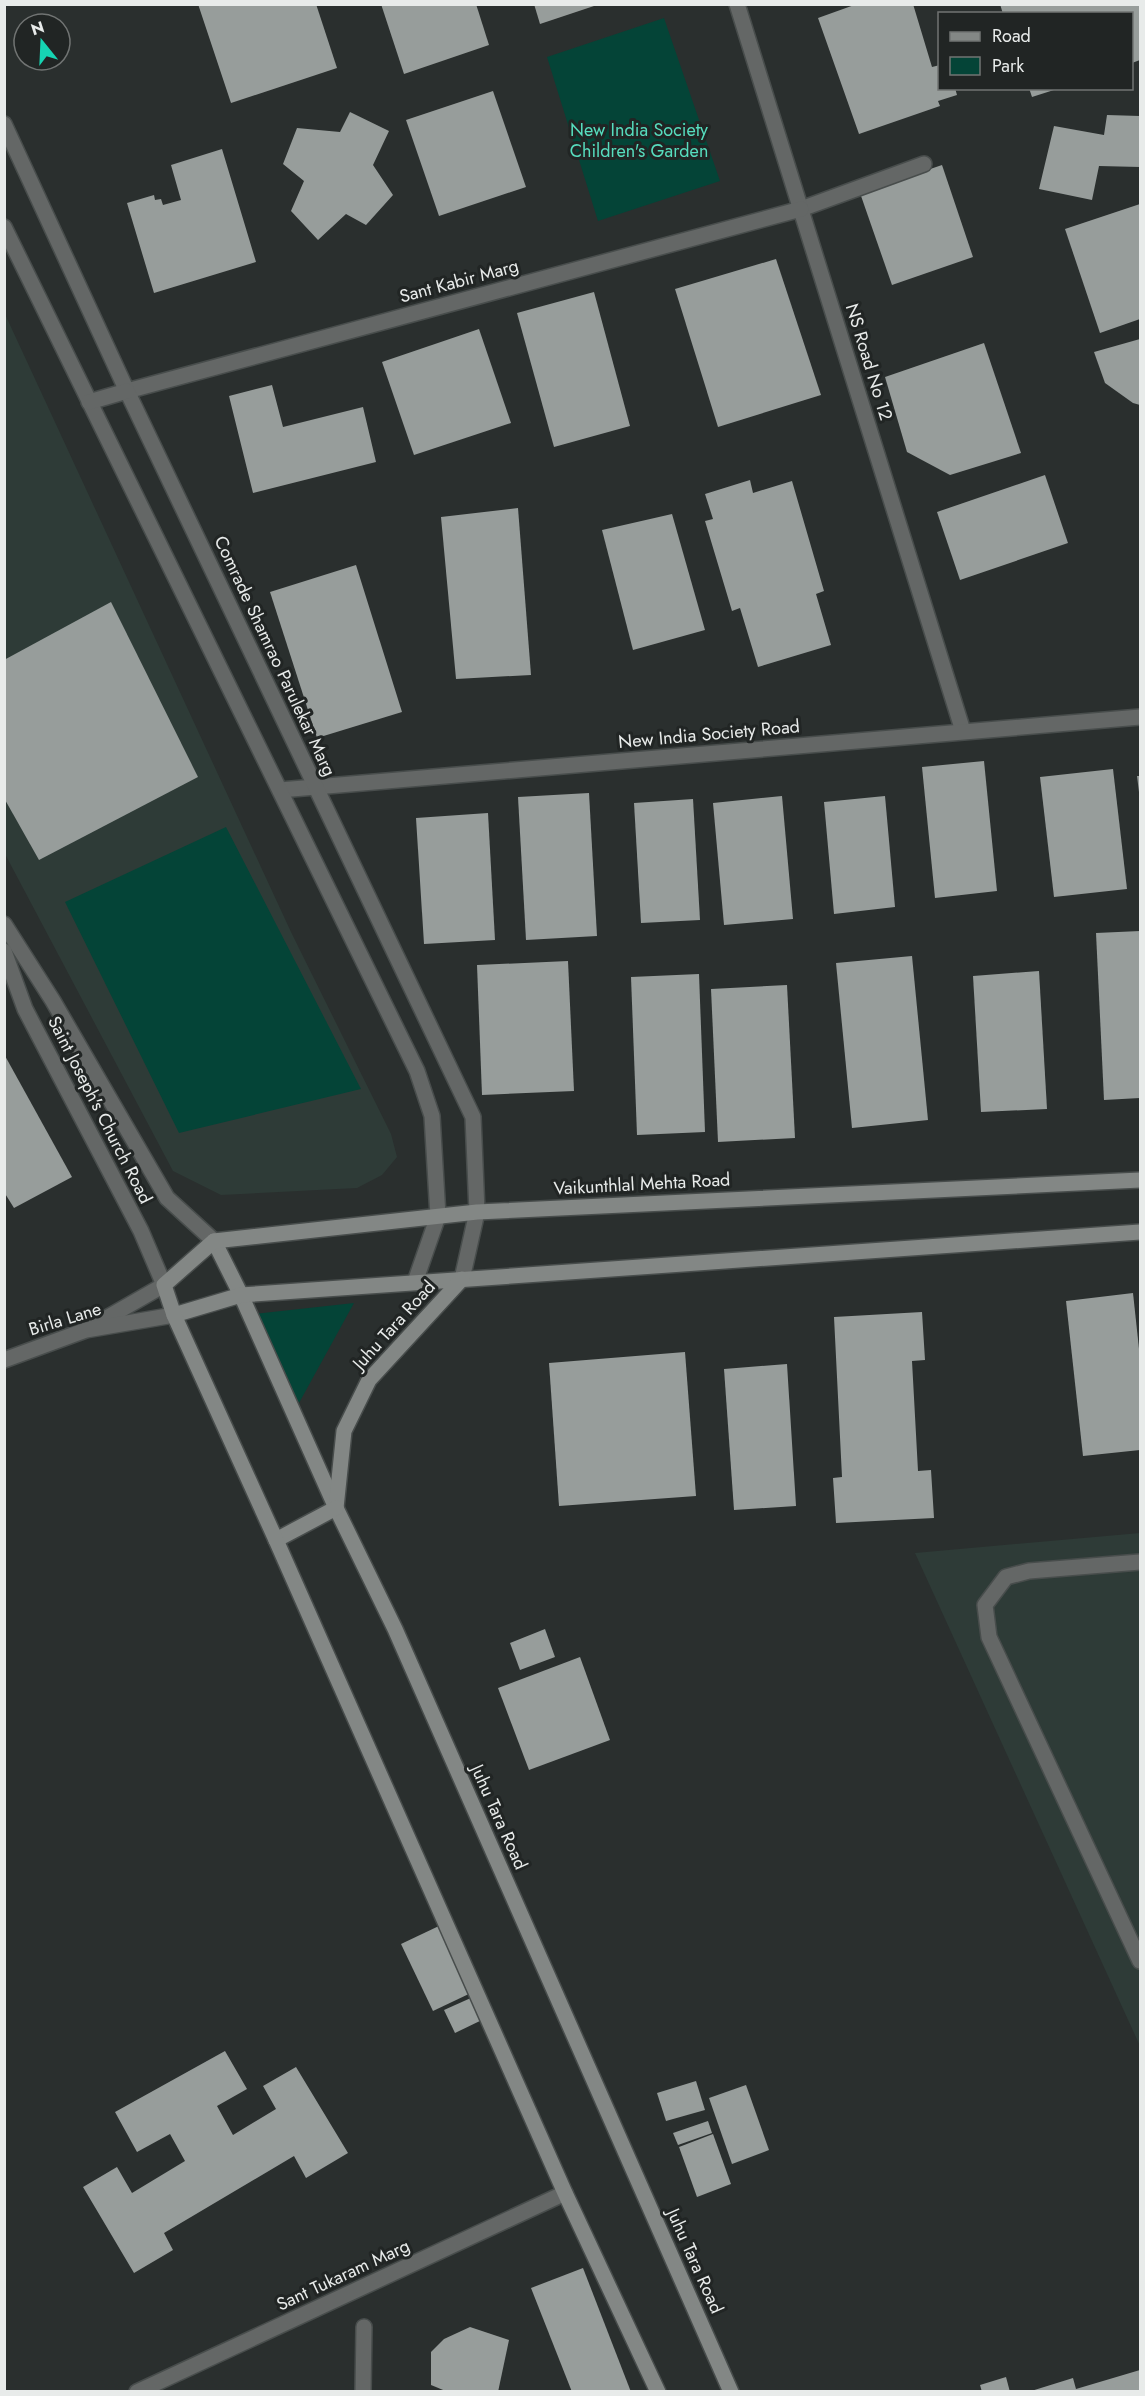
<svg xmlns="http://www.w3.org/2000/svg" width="1145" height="2396" viewBox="0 0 1145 2396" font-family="Jost,sans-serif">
<rect width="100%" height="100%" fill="#2a2f2e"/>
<g fill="#2e3b37">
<path d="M4,312L291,932L391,1134L397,1157L382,1175L357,1188L221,1195L173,1171L5,854Z"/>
<path d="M1140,1533V2046L915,1553Z"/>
</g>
<g fill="#044437">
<path d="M664,18L720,181L598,221L547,57Z"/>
<path d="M226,827L361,1089L179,1133L65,902Z"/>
<path d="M354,1303L299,1403L253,1314Z"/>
</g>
<g fill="#979d9b">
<path d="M198,4H316L337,68L231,103Z"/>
<path d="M381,4H476L489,45L404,74Z"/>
<path d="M534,4H597V5L540,24Z"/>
<path d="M857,4H913L932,67L940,65V88H955L957,95L938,101L940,106L859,134L818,18Z"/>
<path d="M1000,4H1140V60L1132,63V14H1003Z"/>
<path d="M1029,88H1057V89L1032,97Z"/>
<path d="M493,91L526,187L439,216L406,120Z"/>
<path d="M350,112L389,131L373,165L393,195L366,225L346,214L318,240L291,211L304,181L283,164L297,128L340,132Z"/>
<path d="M1107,115L1140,116V167L1099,166L1092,200L1039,189L1054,126L1104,135Z"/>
<path d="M222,149L256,262L154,293L127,203L154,195L155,200L161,199L163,205L181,200L171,165Z"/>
<path d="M942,165L973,257L892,285L860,193Z"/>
<path d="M1140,204V319L1100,333L1065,229Z"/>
<path d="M776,259L821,395L718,427L675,289Z"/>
<path d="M594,292L630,426L554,447L517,313Z"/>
<path d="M479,329L511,423L414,455L382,362Z"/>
<path d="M1140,339V405L1133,403L1105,383L1094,352Z"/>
<path d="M984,343L1021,453L950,475L907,452L885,377Z"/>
<path d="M272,385L283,427L363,407L376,462L253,493L229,396Z"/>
<path d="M1045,475L1068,543L960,580L937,512Z"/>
<path d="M750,480L753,493L792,481L824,591L816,594L831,645L758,667L740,608L732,611L705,521L713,519L705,494Z"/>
<path d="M518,508L531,675L456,679L441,517Z"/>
<path d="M672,514L705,630L633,650L602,530Z"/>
<path d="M356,565L402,712L317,738L270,592Z"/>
<path d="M111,602L198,777L39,860L4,798V660Z"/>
<path d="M984,761L997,891L935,898L922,767Z"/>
<path d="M1113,769L1127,889L1054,897L1040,777Z"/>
<path d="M1137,776H1140V792H1139Z"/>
<path d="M589,793L597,936L526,940L518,797Z"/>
<path d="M782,796L793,919L724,925L713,803Z"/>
<path d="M885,796L895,907L834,914L824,802Z"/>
<path d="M693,799L700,920L641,923L634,803Z"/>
<path d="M488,813L495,940L424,944L416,818Z"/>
<path d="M1140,931V1098L1104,1100L1096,933Z"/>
<path d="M912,956L928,1120L852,1128L836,963Z"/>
<path d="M568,961L574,1091L482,1095L477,965Z"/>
<path d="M1039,971L1047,1109L981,1112L973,976Z"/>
<path d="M699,974L705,1132L637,1135L631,977Z"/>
<path d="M787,985L795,1138L718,1142L711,989Z"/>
<path d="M4,1054L72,1177L14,1208L4,1192Z"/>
<path d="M1133,1293L1140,1358V1450L1083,1456L1066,1301Z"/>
<path d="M922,1312L925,1360L912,1361L918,1471L931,1470L934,1518L836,1523L833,1478L842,1477L834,1317Z"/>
<path d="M685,1352L696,1496L559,1506L549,1363Z"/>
<path d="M787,1364L796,1506L734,1510L724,1369Z"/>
<path d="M545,1629L555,1657L520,1670L510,1643Z"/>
<path d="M580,1657L610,1740L529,1770L498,1688Z"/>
<path d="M441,1925L473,1992L433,2011L401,1944Z"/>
<path d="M473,1997L484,2019L455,2033L444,2010Z"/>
<path d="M225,2051L247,2089L217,2106L233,2135L276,2109L263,2086L296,2067L348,2153L306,2178L294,2156L164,2233L173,2250L134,2273L83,2187L117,2167L132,2193L185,2161L170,2134L137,2152L115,2112Z"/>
<path d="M696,2081L705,2110L666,2121L657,2093Z"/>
<path d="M746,2085L769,2150L732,2164L709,2098Z"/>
<path d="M708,2121L712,2133L678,2145L673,2133Z"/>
<path d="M713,2134L731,2184L697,2197L679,2147Z"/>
<path d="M583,2268L631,2392H572L531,2288Z"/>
<path d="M470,2327L509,2340L498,2392H448L431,2385V2352L444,2339Z"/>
<path d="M1140,2370V2392H1028L1073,2378L1076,2389Z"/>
<path d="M1006,2377L1010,2392H982L980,2385Z"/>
</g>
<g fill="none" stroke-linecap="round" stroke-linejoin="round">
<defs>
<g id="service">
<path d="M801,209L924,164"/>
<path d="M1140,1562L1029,1571L1006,1577L985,1605L989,1637L1140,1961"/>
</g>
<g id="minor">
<path d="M737,4L963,731"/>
<path d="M127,391L801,209"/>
<path d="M280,790L1140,717"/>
<path d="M96,1324L164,1285"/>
<path d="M4,1360L86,1330L174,1315"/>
<path d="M137,2392L565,2193"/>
<path d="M363,2392L364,2327"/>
</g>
<g id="tertiary">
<path d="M4,124L127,391L473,1117L477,1212L462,1279"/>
<path d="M4,227L417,1071L432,1116L438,1216L415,1282"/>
<path d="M89,402L127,391"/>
<path d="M4,924L53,1001L167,1198L214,1241"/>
<path d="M4,951L25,1009L141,1231L164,1285"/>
</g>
<g id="secondary">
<path d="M214,1241L241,1295L336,1508L395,1629L731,2392"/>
<path d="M174,1315L241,1295L1140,1232"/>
<path d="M336,1508L344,1431L369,1380L462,1279"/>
<path d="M276,1540L336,1508"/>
<path d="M658,2392L565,2193L276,1540L174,1315L164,1285L214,1241L477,1212L1140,1180"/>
</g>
</defs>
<use href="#service" stroke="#484d4c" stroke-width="18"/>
<use href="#minor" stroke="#484d4c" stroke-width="18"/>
<use href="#tertiary" stroke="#484d4c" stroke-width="18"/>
<use href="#secondary" stroke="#484d4c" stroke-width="18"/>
<use href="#service" stroke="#646766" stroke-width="15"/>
<use href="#minor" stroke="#646766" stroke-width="15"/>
<use href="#tertiary" stroke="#646766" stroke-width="15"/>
<use href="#secondary" stroke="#838785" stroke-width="15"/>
</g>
<g text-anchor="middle" stroke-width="6" stroke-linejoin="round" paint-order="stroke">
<g font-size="18" fill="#56ddbe" stroke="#212524">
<text x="639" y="136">New India Society<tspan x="639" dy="21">Children's Garden</tspan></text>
</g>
<g font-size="18" fill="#e8ebea" stroke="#212524">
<text transform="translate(459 281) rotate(-15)" y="6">Sant Kabir Marg</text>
<text transform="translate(869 362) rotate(73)" y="6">NS Road No 12</text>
<text transform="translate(275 656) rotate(65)" y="6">Comrade Shamrao Parulekar Marg</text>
<text transform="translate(709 734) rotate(-5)" y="6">New India Society Road</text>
<text transform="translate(100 1110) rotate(63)" y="6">Saint Joseph's Church Road</text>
<text transform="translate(642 1184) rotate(-3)" y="6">Vaikunthlal Mehta Road</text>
<text transform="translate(65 1319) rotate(-17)" y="6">Birla Lane</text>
<text transform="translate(394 1325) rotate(-48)" y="6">Juhu Tara Road</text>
<text transform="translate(499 1817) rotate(66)" y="6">Juhu Tara Road</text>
<text transform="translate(695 2261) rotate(66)" y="6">Juhu Tara Road</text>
<text transform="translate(343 2275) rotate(-25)" y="6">Sant Tukaram Marg</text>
</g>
</g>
<rect width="1145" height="2396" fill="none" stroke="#e8ebea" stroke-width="12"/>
<rect x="938" y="12" width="195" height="78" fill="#212524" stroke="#717473" stroke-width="1.5"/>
<rect x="950" y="32" width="30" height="9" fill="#838785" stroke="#717473" stroke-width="1.5"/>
<text x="992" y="42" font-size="18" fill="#e8ebea">Road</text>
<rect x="950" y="57" width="30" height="18" fill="#044437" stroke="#717473" stroke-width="1.5"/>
<text x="992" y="72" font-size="18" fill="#e8ebea">Park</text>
<g transform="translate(42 42) rotate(342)"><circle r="28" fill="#212524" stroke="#717473" stroke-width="1.5"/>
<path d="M0-4.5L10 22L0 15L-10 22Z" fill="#16d5b3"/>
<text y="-9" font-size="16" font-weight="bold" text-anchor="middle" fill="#e8ebea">N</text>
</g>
</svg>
